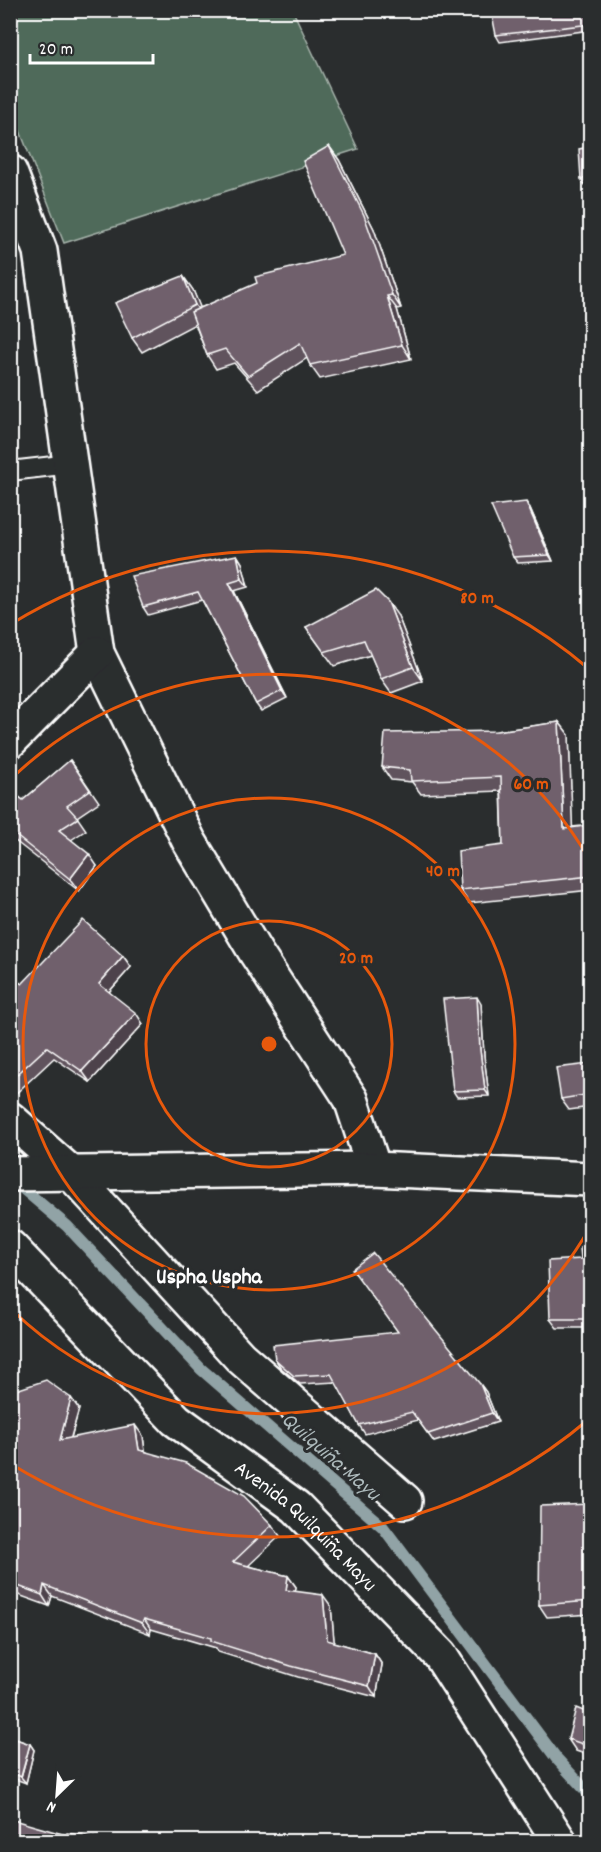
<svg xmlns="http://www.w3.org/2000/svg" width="601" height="1852" viewBox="0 0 601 1852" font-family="Dekko,sans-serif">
<rect width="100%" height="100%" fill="#2a2d2e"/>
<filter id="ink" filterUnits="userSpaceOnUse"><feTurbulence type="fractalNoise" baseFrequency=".0167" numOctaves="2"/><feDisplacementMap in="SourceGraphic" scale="12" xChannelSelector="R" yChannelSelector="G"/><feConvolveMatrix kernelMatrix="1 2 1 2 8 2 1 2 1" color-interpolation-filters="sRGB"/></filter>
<g filter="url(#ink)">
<path fill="#4f6a5a" stroke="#a7b4ac" stroke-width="1.5" d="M11,11H293L358,149L64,243L11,108Z"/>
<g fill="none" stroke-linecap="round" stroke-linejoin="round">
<path stroke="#91a3a6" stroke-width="12" d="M14,1181L67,1226L201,1369L383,1527L557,1759L590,1795"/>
<defs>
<path id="lane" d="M10,471L71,464"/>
<g id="street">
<path d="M10,172L40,251L97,653L189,841L256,953L351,1099L374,1169"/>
<path d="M10,741L97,653"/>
<path d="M10,1119L71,1173L240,1357L405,1501"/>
<path d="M10,1174L374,1169L590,1179"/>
<path id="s1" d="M10,1247L176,1420L296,1507L440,1655L560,1842"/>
</g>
</defs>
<use href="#lane" stroke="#fff" stroke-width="22"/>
<use href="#street" stroke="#fff" stroke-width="38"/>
<use href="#lane" stroke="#2a2d2e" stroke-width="18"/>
<use href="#street" stroke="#2a2d2e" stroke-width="33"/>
</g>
<g fill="#60535d" stroke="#fff" stroke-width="1.5">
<path d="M591,10V30L500,42L496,35Z"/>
<path d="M329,146L339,160L374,229L401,308L397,309L411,359L320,379L310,365L307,358L258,390L234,363L216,369L207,355L195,324L142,352L132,338L183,276L193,290L200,308L343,255Z"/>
<path d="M591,147V185H585L581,179Z"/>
<path d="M530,508L553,561L518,563L513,557Z"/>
<path d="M237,555L242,563L248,587L234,591L287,698L261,711L256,704L202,600L148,615L143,607Z"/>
<path d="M398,616L423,681L391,693L381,679L371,655L334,666L306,627Z"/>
<path d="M559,722L569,735L572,827L591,825V890L469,903L460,890L503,845L501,791L421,794L412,782L391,780L382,767L497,731Z"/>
<path d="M70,760L99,802L77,817L86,830L71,840L97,866L79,891L10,837V790L23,800Z"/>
<path d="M123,956L131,967L109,992L143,1024L90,1082L54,1058L10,1099V976L22,984Z"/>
<path d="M481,1004L484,1056L489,1096L457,1097L453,1091Z"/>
<path d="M589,1064L591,1066V1107L569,1110L561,1099Z"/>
<path d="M591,1247V1328H557L550,1319L581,1259Z"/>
<path d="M275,1359L480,1384L486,1392L498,1422L434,1442L418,1420L365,1434L359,1425L336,1382L300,1384L281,1368Z"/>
<path d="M10,1392L71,1398L79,1409L71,1438L143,1436L145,1451L272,1525L280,1536L248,1566L288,1576L296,1587L295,1591L331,1606L334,1642L375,1654L382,1665L376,1697L298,1677L218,1652L216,1648L151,1629L150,1634L52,1596L49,1606L10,1592Z"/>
<path d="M591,1504V1614L547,1617L539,1605Z"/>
<path d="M591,1714V1756L576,1751L568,1739Z"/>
<path d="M10,1737L30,1744L34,1750L26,1783L10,1777Z"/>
</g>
<g fill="#4e434c" stroke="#fff" stroke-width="1.5">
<path d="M329,146L339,160L374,229L401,308L392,295Z"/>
<path d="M183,276L193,290L205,319L195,305Z"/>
<path d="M387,296L397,309L411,359L402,345Z"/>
<path d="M526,502L530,508L553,561L549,555Z"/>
<path d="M237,555L242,563L248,587L242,579Z"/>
<path d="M229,583L234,591L287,698L282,691Z"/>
<path d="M388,602L398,616L423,681L413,667Z"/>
<path d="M559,722L569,735L573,842L564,829Z"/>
<path d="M89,854L97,866L79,891L70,879Z"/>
<path d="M123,956L131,967L107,994L99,984Z"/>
<path d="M477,997L481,1004L484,1056L489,1096L485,1090L480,1050Z"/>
<path d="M136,1013L143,1024L90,1082L82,1071Z"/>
<path d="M480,1384L486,1392L498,1422L492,1413Z"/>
<path d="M71,1398L79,1409L67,1451L60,1440Z"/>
<path d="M135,1425L143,1436L146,1460L139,1450Z"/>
<path d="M288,1576L296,1587L294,1601L286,1590Z"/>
<path d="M44,1585L52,1596L49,1606L42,1595Z"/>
<path d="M323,1595L331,1606L335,1651L327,1640Z"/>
<path d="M144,1619L151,1629L150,1634L142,1623Z"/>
<path d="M375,1654L382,1665L376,1697L369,1686Z"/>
<path d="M30,1744L34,1750L26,1783L21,1777Z"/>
</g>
<g fill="#70606c" stroke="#fff" stroke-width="1.5">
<path d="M491,10H591V24L496,35Z"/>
<path d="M329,146L364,215L392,295L387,296L402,345L310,365L300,343L248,376L225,349L207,355L191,312L257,283L255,277L343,255L303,161Z"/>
<path d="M591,147V178L581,179L579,149Z"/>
<path d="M183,276L195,305L132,338L115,303Z"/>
<path d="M526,502L549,555L513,557L491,506Z"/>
<path d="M237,555L242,579L229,583L282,691L256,704L198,592L143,607L131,576Z"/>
<path d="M376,590L388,602L413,667L381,679L364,640L324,652L306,627Z"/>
<path d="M559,722L564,829L591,825V876L460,890L458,851L503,845L501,777L411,781L410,770L382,767L385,733L497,731Z"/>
<path d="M70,760L90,790L67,806L78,818L59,830L89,854L70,879L10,831V790L23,800Z"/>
<path d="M83,920L123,956L99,984L136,1013L82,1071L47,1047L10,1081V976L22,984Z"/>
<path d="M477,997L480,1050L485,1090L453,1091L443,999Z"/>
<path d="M589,1064L591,1078V1094L561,1099L556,1068Z"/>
<path d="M591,1247V1319H550L548,1261L581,1259L580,1248Z"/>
<path d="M373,1253L480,1384L492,1413L428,1434L412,1412L359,1425L331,1374L294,1376L275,1359L273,1345L398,1332L352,1269Z"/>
<path d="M46,1380L71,1398L60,1440L135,1425L139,1450L186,1463L244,1496L272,1525L233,1562L288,1576L286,1590L323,1595L327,1640L375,1654L369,1686L291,1666L211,1641V1638L144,1619L142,1623L44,1585L42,1595L10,1583V1392Z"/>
<path d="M591,1504V1601L539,1605L540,1506Z"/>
<path d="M576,1708L591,1714V1747L568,1739Z"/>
<path d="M10,1737L30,1744L21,1777L10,1772Z"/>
<path d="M10,1819L66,1835L67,1833L86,1836L107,1842H10Z"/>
</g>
</g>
<g fill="none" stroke="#e8590c" stroke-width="3">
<circle cx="269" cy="1044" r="123"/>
<circle cx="269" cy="1044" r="246"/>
<path d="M589 1229A370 370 0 0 1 12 1310M12 778A370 370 0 0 1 589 859"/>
<path d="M589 1419A493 493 0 0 1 11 1464M11 624A493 493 0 0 1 589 669"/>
</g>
<g text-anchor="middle" stroke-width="6" stroke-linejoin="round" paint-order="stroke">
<g font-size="21" fill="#fff" stroke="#2a2d2e">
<text dy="7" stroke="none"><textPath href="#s1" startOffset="408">Avenida Quilquiña Mayu</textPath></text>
</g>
<g font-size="22" font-weight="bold" fill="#fff" stroke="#2a2d2e">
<text x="209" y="1283">Uspha Uspha</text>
</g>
<g font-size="22" font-style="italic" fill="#adbabc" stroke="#2a2d2e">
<text transform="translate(332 1455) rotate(41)" y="8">Quilquiña Mayu</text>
</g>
</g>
<circle cx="269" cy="1044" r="9" fill="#e8590c" stroke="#2a2d2e" stroke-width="3"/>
<g font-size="18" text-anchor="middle" font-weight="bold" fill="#e8590c" stroke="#2a2d2e" stroke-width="6" stroke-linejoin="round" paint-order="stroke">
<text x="477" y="603">80 m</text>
<text x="531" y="789">60 m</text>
<text x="443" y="876">40 m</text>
<text x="356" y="963">20 m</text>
</g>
<rect width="601" height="1852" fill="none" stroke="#2a2d2e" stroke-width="36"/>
<rect x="18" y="18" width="565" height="1816" fill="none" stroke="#fff" stroke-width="2" filter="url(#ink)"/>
<g transform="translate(57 1795) rotate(205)" stroke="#2a2d2e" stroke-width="4.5" paint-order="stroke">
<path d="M0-4.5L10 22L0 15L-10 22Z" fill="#ffffff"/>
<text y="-9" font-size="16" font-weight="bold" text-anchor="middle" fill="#ffffff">N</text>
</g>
<path d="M30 54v9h123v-9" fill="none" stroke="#ffffff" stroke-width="3"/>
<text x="39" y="54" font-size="18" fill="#ffffff" stroke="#2a2d2e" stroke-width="4.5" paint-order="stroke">20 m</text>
</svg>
